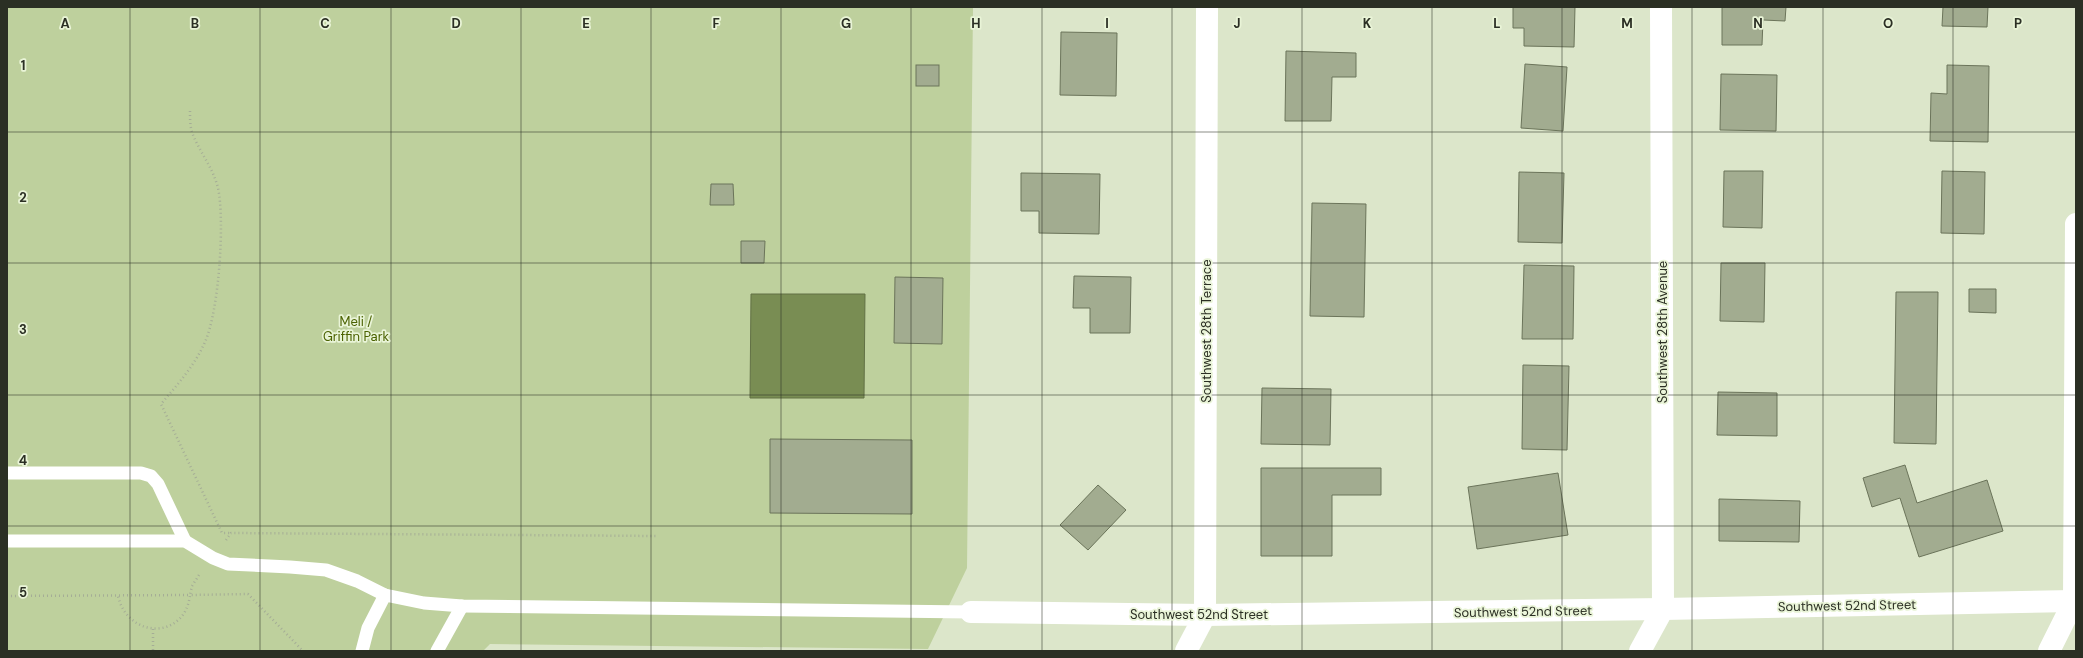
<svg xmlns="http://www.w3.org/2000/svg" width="2083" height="658" viewBox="0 0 2083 658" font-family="'DM Sans',sans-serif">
<rect width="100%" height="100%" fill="#dce6ca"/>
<path fill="#bed09d" d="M7,7H973L967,568L928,649L490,644L483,651H7Z"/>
<path fill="#798d53" stroke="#627145" d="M751,294H865L864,398H750Z"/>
<g fill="#a2ac90" stroke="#6b745a">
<path d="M1513,7H1575L1574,47L1524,46V28H1513Z"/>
<path d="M1722,7H1786L1785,21L1763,20L1762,45H1722Z"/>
<path d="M1943,7H1988L1987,27L1942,26Z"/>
<path d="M1061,32L1117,33L1116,96L1060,95Z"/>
<path d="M1286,51L1356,53V77H1332L1331,121H1285Z"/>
<path d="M1525,64L1567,67L1563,131L1521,128Z"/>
<rect x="916" y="65" width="23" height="21"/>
<path d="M1947,65L1989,66L1988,142L1930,141L1931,93L1947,94Z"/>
<path d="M1721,74L1777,75L1776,131L1720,130Z"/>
<path d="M1724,171H1763L1762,228L1723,227Z"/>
<path d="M1942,171L1985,172L1984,234L1941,233Z"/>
<path d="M1519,172L1564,173L1562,243L1518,242Z"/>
<path d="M1021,173L1100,174L1099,234L1039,233V211H1021Z"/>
<path d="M711,184H733L734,205H710Z"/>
<path d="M1312,203L1366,204L1364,317L1310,316Z"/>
<path d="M741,241H765L764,263H741Z"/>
<path d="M1721,263H1765L1764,322L1720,321Z"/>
<path d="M1524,265L1574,266L1573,339H1522Z"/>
<path d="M1074,276L1131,277L1130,333H1090V308H1073Z"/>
<path d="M895,277L943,278L942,344L894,343Z"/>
<path d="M1969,289H1996V313L1969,312Z"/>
<path d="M1896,292H1938L1936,444L1894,443Z"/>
<path d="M1523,365L1569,366L1567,450L1522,449Z"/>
<path d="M1262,388L1331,389L1330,445L1261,444Z"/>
<path d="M1718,392L1777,393V436L1717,435Z"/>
<path d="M770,439L912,440V514L770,513Z"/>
<path d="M1905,465L1917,503L1987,480L2003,531L1919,557L1900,498L1872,507L1863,478Z"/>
<path d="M1261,468H1381V495H1332V556H1261Z"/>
<path d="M1558,473L1568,535L1477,549L1468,487Z"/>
<path d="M1098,485L1126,510L1088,550L1060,525Z"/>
<path d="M1719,499L1800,501L1799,542L1719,541Z"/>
</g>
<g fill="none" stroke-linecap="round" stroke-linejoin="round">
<g stroke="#a5ad96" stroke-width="2.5" stroke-dasharray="1 3" stroke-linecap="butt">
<path d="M190,111C190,119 190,128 193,135C201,154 213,168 218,188C225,221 219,311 205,342C195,365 178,384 161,404L222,533H231"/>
<path d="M226,540L231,533L657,536"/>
<path d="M199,575L192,586L190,595L248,594L303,651"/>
<path d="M7,596L190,595C185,640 128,639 118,596"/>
<path d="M153,629V650"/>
</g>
<g stroke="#fff" stroke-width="13">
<path d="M7,473H141L151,476L158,484L185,541"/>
<path d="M7,541H185L213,558L228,564L290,567L326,570L357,581L385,595L424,603L462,606L971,612"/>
<path d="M362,651L368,628L385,595"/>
<path d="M437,651L462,606"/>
</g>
<g stroke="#fff" stroke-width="22">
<path d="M971,612L1205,615L1663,609L2074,601"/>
<path d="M1186,651L1205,615L1207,7"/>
<path d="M1640,651L1663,609L1661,7"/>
<path d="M2049,651L2074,601L2076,224"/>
</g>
</g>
<path fill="none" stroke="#2b2f24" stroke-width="1" stroke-opacity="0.55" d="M130,7V651M260,7V651M391,7V651M521,7V651M651,7V651M781,7V651M911,7V651M1042,7V651M1172,7V651M1302,7V651M1432,7V651M1562,7V651M1692,7V651M1823,7V651M1953,7V651M7,132H2076M7,263H2076M7,395H2076M7,526H2076"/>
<g text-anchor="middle" stroke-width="3.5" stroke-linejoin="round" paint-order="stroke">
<g font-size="13" fill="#4a6100" stroke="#e9f4d7">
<text x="356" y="326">Meli /<tspan x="356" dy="15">Griffin Park</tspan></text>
</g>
<g font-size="13" fill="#2b2f24" stroke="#e9f4d7">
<text transform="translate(1206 331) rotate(-90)" y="5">Southwest 28th Terrace</text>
<text transform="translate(1662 332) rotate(-90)" y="5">Southwest 28th Avenue</text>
<text transform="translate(1847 605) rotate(-1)" y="5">Southwest 52nd Street</text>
<text transform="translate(1523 611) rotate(-1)" y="5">Southwest 52nd Street</text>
<text x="1199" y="619">Southwest 52nd Street</text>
</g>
</g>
<g font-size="13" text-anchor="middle" font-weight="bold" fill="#2b2f24" stroke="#e9f4d7" stroke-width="3.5" stroke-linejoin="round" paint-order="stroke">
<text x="65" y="28">A</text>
<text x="195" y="28">B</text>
<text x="325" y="28">C</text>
<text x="456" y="28">D</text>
<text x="586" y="28">E</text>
<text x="716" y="28">F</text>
<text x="846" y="28">G</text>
<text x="976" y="28">H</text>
<text x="1107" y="28">I</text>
<text x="1237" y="28">J</text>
<text x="1367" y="28">K</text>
<text x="1497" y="28">L</text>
<text x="1627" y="28">M</text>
<text x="1758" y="28">N</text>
<text x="1888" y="28">O</text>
<text x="2018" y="28">P</text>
<text x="23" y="70">1</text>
<text x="23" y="202">2</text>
<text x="23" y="334">3</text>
<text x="23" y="465">4</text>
<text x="23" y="597">5</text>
</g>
<rect width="2083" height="658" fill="none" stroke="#2b2f24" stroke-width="16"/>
</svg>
